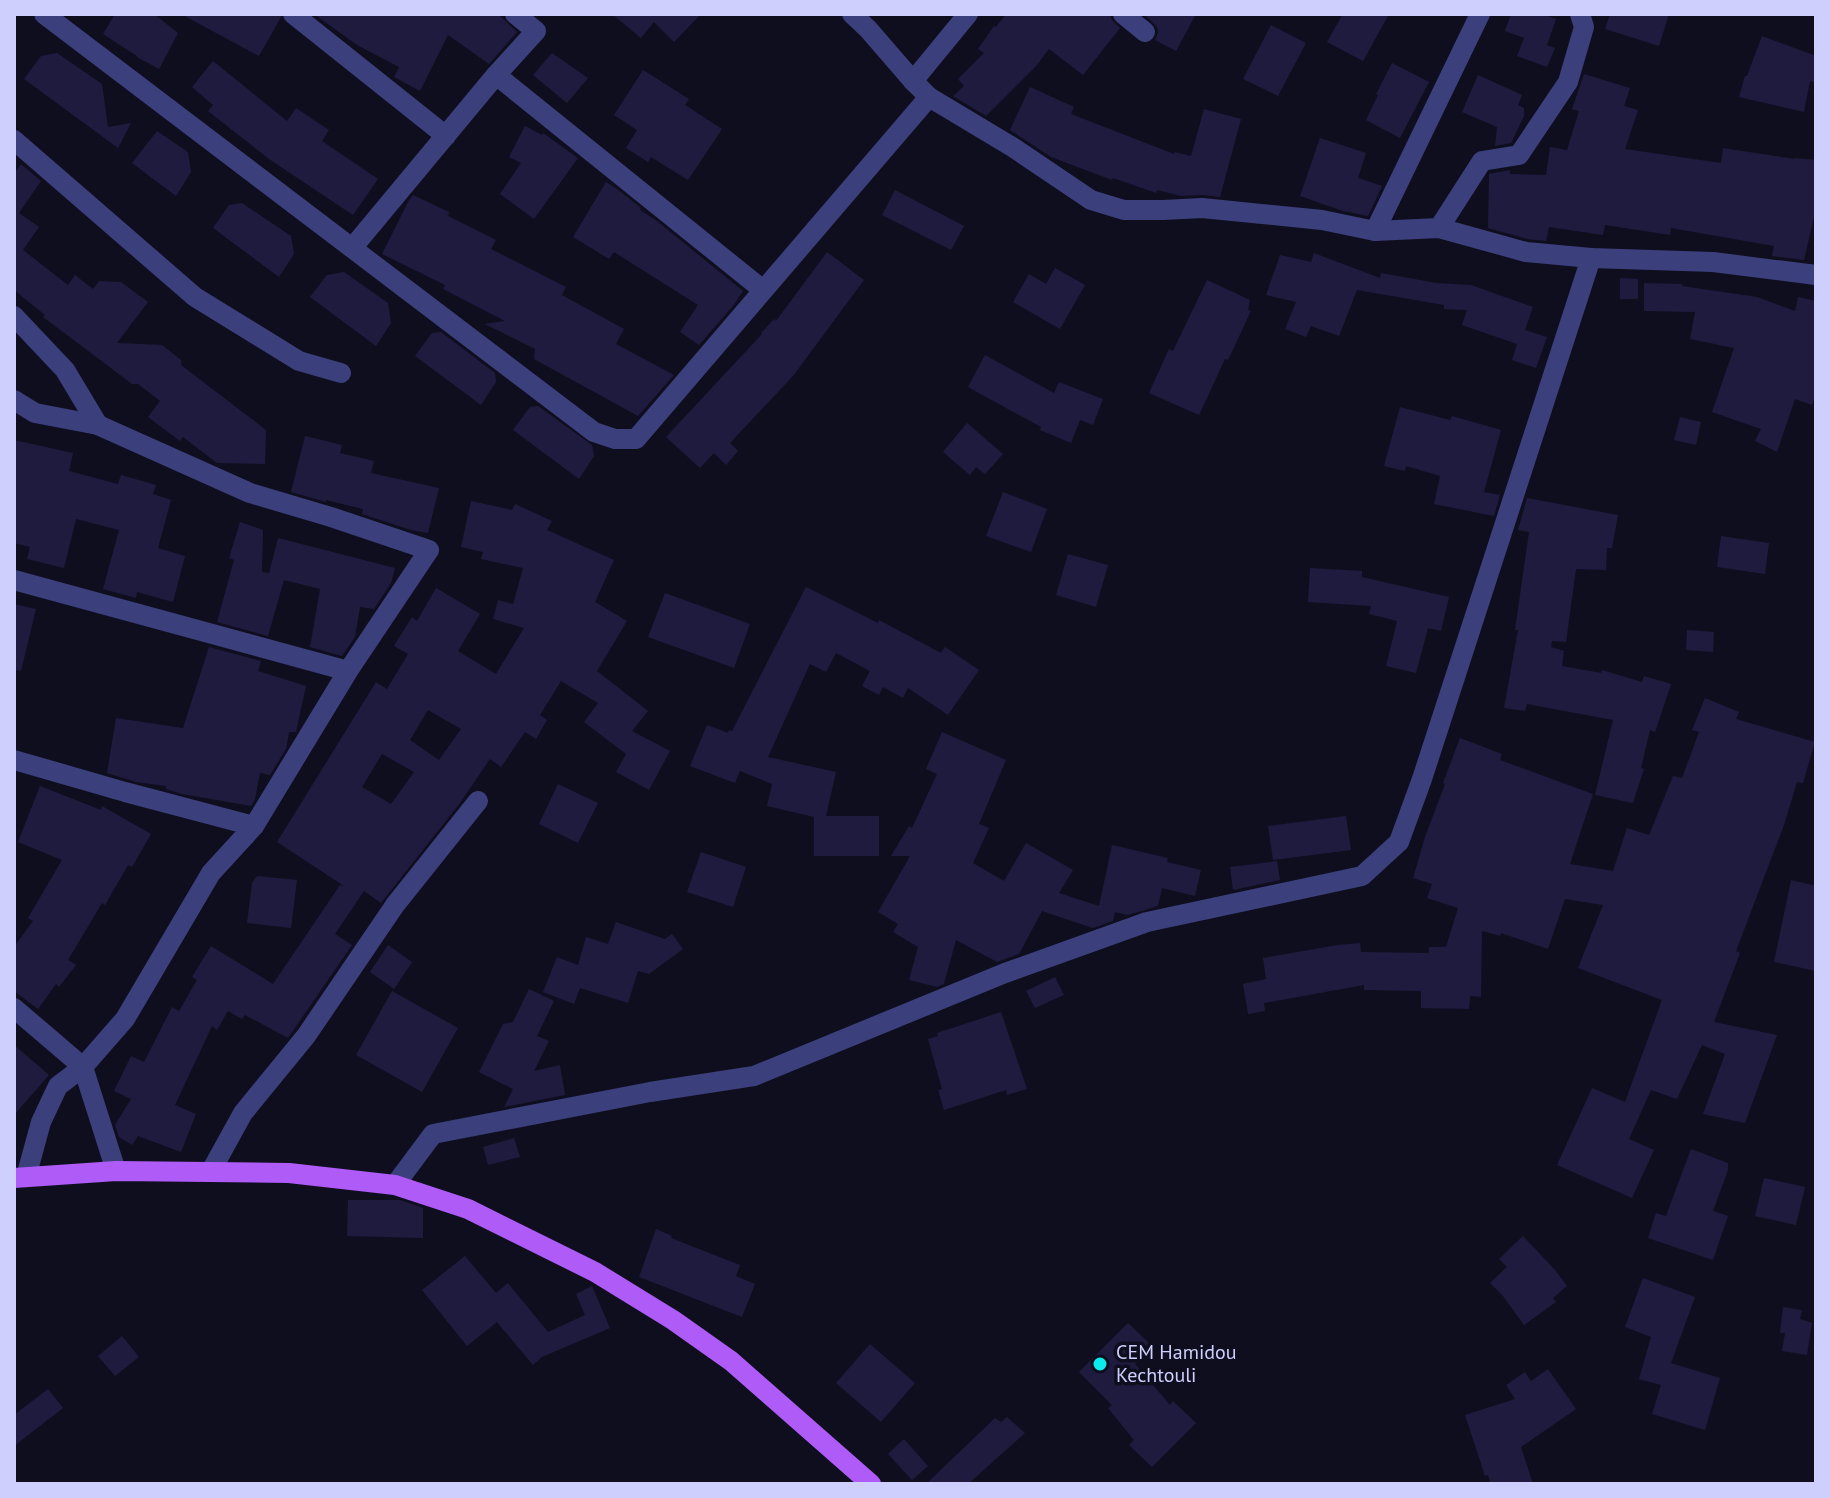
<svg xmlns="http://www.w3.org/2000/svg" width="1830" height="1498" viewBox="0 0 1830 1498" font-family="'PT Sans',sans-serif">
<rect width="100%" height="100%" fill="#0f0e1f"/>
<g fill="#1f1b3f" fill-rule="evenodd">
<path d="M115,14H154L178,33L159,69L137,57V56L103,34Z"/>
<path d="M181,14H280L281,17L259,56Z"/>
<path d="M314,14H498L517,32L489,64L448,35L420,91L394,77L399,67L357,45Z"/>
<path d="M612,14H701L674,42L654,22L641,38Z"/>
<path d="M1006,14H1110L1111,19L1120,28L1083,75L1049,49L1037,65L986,116L953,96L964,86L958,79L984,53L978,49L994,26L996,27Z"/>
<path d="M1144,14H1196L1176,51L1155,40L1158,33L1157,27Z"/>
<path d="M1343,14H1389L1363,61L1327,42Z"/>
<path d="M1511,14H1542L1556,19L1547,45L1555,48L1547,67L1517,56L1524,38L1505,31Z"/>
<path d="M1610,14H1669L1659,46L1605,29Z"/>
<path d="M1271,25L1306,43L1278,96L1243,79Z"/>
<path d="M1762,36L1816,56V83L1810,81L1804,112L1739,97L1745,76H1747Z"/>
<path d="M57,53L102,84L108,127L131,123L118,148L24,79L41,56Z"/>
<path d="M552,53L588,78L567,103L533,75Z"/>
<path d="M213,61L287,121L296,108L329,130L322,141L378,179L353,215L269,159L208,111L213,105L192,87Z"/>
<path d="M1392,63L1429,82L1400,138L1366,120L1378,95L1376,94Z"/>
<path d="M643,70L689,99L685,105L722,129L688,180L651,157L648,162L626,148L637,130L614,115Z"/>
<path d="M1584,74L1630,88L1624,106L1638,110L1625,149L1721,163L1723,148L1794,159V158L1816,160V208L1804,260L1772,256L1774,246L1671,228L1670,235L1605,225L1603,235L1549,227L1546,241L1528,239L1488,228L1489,174L1510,170V174L1546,175L1550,147L1567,150L1579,111L1572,109Z"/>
<path d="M1478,75L1522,95L1518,105L1524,108V116L1511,143L1495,146L1497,127L1462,112Z"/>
<path d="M1030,87L1074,107L1071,114L1174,154L1175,152L1191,156L1204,109L1241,119L1220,197L1202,195L1181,196L1157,190L1156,193L1113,178L1112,180L1051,157L1010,130Z"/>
<path d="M525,126L542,135L543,133L578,158L534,219L500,194L521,163L509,157Z"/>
<path d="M157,131L188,152L191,172L176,196L132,163Z"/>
<path d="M1320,138L1366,153L1358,178L1382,186L1368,216L1343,211L1300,196Z"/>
<path d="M21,164L41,181L19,213L39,227L23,250L68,285L75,275L93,289L99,281L121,282L148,302L117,343L162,345L181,360V365L266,430L265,464L217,463L183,437L180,441L148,417L160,401L138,384H132L75,341L43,317L45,315L14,290V174Z"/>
<path d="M606,182L617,189L641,208L640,210L657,221L743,291L733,306L699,345L680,332L698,305L614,252L609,259L573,237Z"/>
<path d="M895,190L964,226L951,250L882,215Z"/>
<path d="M413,195L449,212L448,216L496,240L491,249L566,287L562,295L624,329L616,344L674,375L638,416L534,359L535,349L485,324L505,321L443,289L445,285L382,254L409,200Z"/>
<path d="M242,203L291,236L294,254L279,277L213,228L229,205Z"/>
<path d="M827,252L864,280L793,376L730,443L738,451L726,465L714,453L700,468L666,437L762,334L761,333L774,319L776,321Z"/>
<path d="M1314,253L1380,278L1381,273L1436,283L1471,285L1533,307L1525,330L1547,337L1536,368L1512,360L1517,344L1462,325L1467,310L1444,309V305L1357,290L1339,336L1311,326L1306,337L1285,329L1296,302L1266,295L1280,255L1311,262Z"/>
<path d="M1055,268L1085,285L1060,329L1013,302L1029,274L1046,284Z"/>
<path d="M344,272L388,303L391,323L376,346L310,297L327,275Z"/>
<path d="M1620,278L1638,279V299H1620Z"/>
<path d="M1207,280L1250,300L1248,310L1251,311L1228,360L1225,359L1199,415L1149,393L1169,349L1173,351Z"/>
<path d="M1644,283L1682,284V286L1757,297L1795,311L1798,297L1816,301V393L1812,405L1795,399L1777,452L1755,441L1761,429L1712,412L1734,348L1690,339L1695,312L1644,311Z"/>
<path d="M441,332L495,373L496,382L481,405L415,356L432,333Z"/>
<path d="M985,355L1054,393L1059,382L1103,399L1093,425L1080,420L1071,443L1040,430L1041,427L968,387Z"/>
<path d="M538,406L592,445L594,456L579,479L513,430L530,407Z"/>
<path d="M1400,407L1450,420L1452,416L1501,430L1484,492L1500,495L1494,516L1434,504L1440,476L1406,466L1405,471L1384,466Z"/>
<path d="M1680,417L1701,422L1696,445L1674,440Z"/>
<path d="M967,423L1003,454L985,474L976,467L970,475L943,452Z"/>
<path d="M305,436L342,445L340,453L374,461L371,473L439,488L428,533L411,530L362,514L363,509L326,500V502L291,492Z"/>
<path d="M14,440L73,453L69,471L118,484L121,475L156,485L153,494L171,500L158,548L185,556L173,602L137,592L136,598L103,589L119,530L76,519L64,568L27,559L30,547L14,543Z"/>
<path d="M1003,492L1047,509L1031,552L986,536Z"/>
<path d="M1527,498L1618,515L1612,548H1607L1606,570L1576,569L1566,642L1552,641L1551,647L1564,651L1562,666L1601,673L1602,670L1642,682L1644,676L1671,684L1655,732L1650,730L1641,768L1644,769L1633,803L1595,795L1613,720L1527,704L1525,711L1504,708L1518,630H1515L1529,532L1518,530Z"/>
<path d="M471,501L512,510L515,504L552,521L547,530L614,560L595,602L627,621L597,671L648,711L632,731L670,751L649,790L616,772L626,754L584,722L598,703L561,681L540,715L547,720L536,739L525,732L501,767L490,759L460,803L381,903L364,891L335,934L352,945L288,1038L245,1015L242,1019L228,1011L217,1030L212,1026L175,1105L196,1114L181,1152L138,1136L132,1145L119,1137L115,1125L131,1099L114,1091L131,1056L144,1062L172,1007L179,1011L197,980L192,977L211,946L273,984L340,885L344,886L277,842L376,682L387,689L408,654L394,646L412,617L417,621L436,588L480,614L458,651L496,674L524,628L493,619L498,600L513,604L523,568L481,559L483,552L461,547ZM428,710L461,729L439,760L410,740ZM382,754L414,772L391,804L362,787Z"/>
<path d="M240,522L263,530L262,572L269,573L278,538L395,568L391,583L374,609L360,607L355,637L342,656L310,647L320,589L284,580L268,636L217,622L234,560L229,558Z"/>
<path d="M1721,536L1769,543L1765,574L1717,567Z"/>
<path d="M1068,554L1108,565L1096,607L1056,595Z"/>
<path d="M1310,568L1362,571V577L1449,597L1441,631L1428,628L1416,673L1386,666L1397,621L1369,614L1371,606L1308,602Z"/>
<path d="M806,587L878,623L879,620L941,653L945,647L979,670L948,715L908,688L903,698L883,687L879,695L862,686L870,671L836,653L826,672L810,664L768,757L836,772L826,816H879V856H814V817L767,806L772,784L740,771L735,783L690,766L707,725L728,733L729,730L732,731Z"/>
<path d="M665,593L750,624L734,668L648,637Z"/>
<path d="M14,604L36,609L21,671L14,670Z"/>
<path d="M1687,630L1714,632L1713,652L1686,650Z"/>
<path d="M209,647L261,661L258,671L306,686L296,732H289L286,749L270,775L260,773L255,799L251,806L182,794L166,789V786L136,782L107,773L116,718L183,728Z"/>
<path d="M1705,698L1739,712L1736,719L1815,742L1803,783L1797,782L1784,825L1736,951L1740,953L1714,1022L1777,1035L1745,1123L1703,1114L1725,1054L1702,1045L1677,1099L1651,1090L1629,1139L1654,1150L1632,1198L1557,1165L1592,1088L1625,1102L1662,1000L1578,968L1603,905L1565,899L1548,949L1501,933L1500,936L1482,931L1481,997L1470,996L1469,1009L1421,1008V991L1364,990V985L1264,1003L1265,1011L1248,1014L1243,984L1266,979L1263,958L1338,945L1360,943L1361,952L1429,953V947H1446L1458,908L1427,898L1432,884L1413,878L1425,837L1445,784L1443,783L1460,738L1502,754L1500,760L1593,794L1570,864L1613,871L1627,828L1649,835L1673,776L1682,778L1699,732L1692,730Z"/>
<path d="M942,732L1006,760L979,824L989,828L973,863L1004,881L1026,843L1073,870L1059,893L1099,906L1112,845L1168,858L1167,862L1201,870L1195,896L1162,888L1158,906L1128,915L1115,912L1113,921L1093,928L1042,911L1019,954L997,962L956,940L944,984L937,987L909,980L918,947L893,932L898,924L878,912L910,856H891L909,826L912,828L937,774L926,769Z"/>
<path d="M558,784L598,803L578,843L539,824Z"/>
<path d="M40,786L101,810L102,806L151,834L132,867L128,865L105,905L102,903L68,960L76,965L59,987L56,984L38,1009L14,991V947L33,921L28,918L62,860L18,842Z"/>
<path d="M1346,816L1351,850L1273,860L1268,826Z"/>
<path d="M701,852L746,867L733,907L687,892Z"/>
<path d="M1277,861L1280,880L1233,890L1230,867Z"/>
<path d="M257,876L297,880L291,928L247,923L252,883Z"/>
<path d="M1791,880L1816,886V971L1774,962Z"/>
<path d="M616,922L665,939L672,934L683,949L649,974L638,971L628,1003L580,988L574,1004L543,992L557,957L578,965L586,937L608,944Z"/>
<path d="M388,945L412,962L394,989L370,972Z"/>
<path d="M1055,977L1064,995L1035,1008L1026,991Z"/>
<path d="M529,989L554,1001L537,1036L549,1041L534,1071L560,1065L565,1095L504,1107L513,1089L479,1072L503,1024L513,1022Z"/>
<path d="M392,991L458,1028L422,1092L356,1055Z"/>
<path d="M1001,1012L1027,1089L1007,1095L1006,1090L944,1110L938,1090L942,1089L928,1039L938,1036L937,1033Z"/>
<path d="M14,1045L49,1075L14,1115Z"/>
<path d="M514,1138L520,1157L488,1165L483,1147Z"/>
<path d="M1691,1149L1728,1163V1170L1713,1211L1728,1216L1713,1260L1648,1238L1656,1213L1666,1216Z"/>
<path d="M1764,1178L1805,1187L1796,1225L1755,1216Z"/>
<path d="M348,1200H400L423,1208V1238L347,1236Z"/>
<path d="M656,1229L672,1236L671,1238L740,1265L736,1276L755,1284L742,1317L639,1277Z"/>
<path d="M1523,1236L1555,1270L1567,1286L1553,1298L1556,1302L1524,1325L1503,1296L1490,1283L1507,1267L1499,1259Z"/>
<path d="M465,1256L496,1293L508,1283L548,1332L585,1315L576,1294L592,1286L610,1328L542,1357L533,1365L497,1322L467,1346L422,1290Z"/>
<path d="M1643,1278L1695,1297L1671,1363L1720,1378L1705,1430L1652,1414L1661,1385L1639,1379L1651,1337L1625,1327Z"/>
<path d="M1783,1307L1802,1310L1800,1319L1812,1323L1807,1355L1782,1351L1785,1333H1780Z"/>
<path d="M1128,1323L1153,1347L1135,1364L1170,1405L1173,1401L1196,1423L1152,1467L1129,1445L1134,1440L1108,1408L1112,1405L1079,1372Z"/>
<path d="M122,1336L139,1357L115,1376L98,1356Z"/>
<path d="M870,1344L915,1383L881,1422L836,1383Z"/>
<path d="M1548,1369L1576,1409L1521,1447L1533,1484H1491L1488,1475L1485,1476L1465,1415L1515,1399L1506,1385L1525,1372L1531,1381Z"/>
<path d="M48,1389L63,1408L14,1446V1415Z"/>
<path d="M1007,1417L1025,1433L968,1484H926L995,1418L1001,1422Z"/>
<path d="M904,1439L928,1466L912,1480L888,1454Z"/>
</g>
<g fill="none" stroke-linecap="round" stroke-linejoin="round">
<g stroke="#3b3f7c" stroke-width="20">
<path d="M44,14L594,432L615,439H636L929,97"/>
<path d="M293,14L446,136"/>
<path d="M852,14L868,29L913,81L929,97L1014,148L1091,200L1124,210H1163L1202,208L1322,220L1375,231L1439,228L1526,252L1591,258L1713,262L1816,275"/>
<path d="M1123,14L1145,32"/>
<path d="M496,75L763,290"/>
<path d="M913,81L968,14"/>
<path d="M14,140L195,297L299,361L341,373"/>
<path d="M1439,228L1482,161L1519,155L1568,82L1584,27L1580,14"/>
<path d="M1375,231L1480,14"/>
<path d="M353,247L496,75L536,31L515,14"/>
<path d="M14,316L65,370L98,425"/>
<path d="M14,400L35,413L98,425L250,493L331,517L429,550L348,671L254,826L211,873L125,1019L83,1067L58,1086L41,1122L26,1177"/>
<path d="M14,580L348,671"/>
<path d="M14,760L125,792L254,826"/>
<path d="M14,1008L83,1067L116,1171"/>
<path d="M211,1171L243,1113L306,1036L395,905L478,801"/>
<path d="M395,1185L433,1134L650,1092L754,1076L1005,973L1147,922L1362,876L1399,842L1422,779L1591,258"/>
</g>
<path stroke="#ae5bf7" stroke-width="20" d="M14,1178L116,1171L289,1173L395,1185L468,1209L595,1272L673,1320L731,1361L871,1484"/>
</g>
<circle fill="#0cebeb" stroke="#0f0e1f" stroke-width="3" cx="1100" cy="1364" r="8"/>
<g text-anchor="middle" stroke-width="7" stroke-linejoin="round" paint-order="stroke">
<g font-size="20" fill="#cfcffd" stroke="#0f0e1f" text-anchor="start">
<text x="1116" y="1359">CEM Hamidou<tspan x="1116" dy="23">Kechtouli</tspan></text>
</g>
</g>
<rect width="1830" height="1498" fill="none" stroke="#cfcffd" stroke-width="32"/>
</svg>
